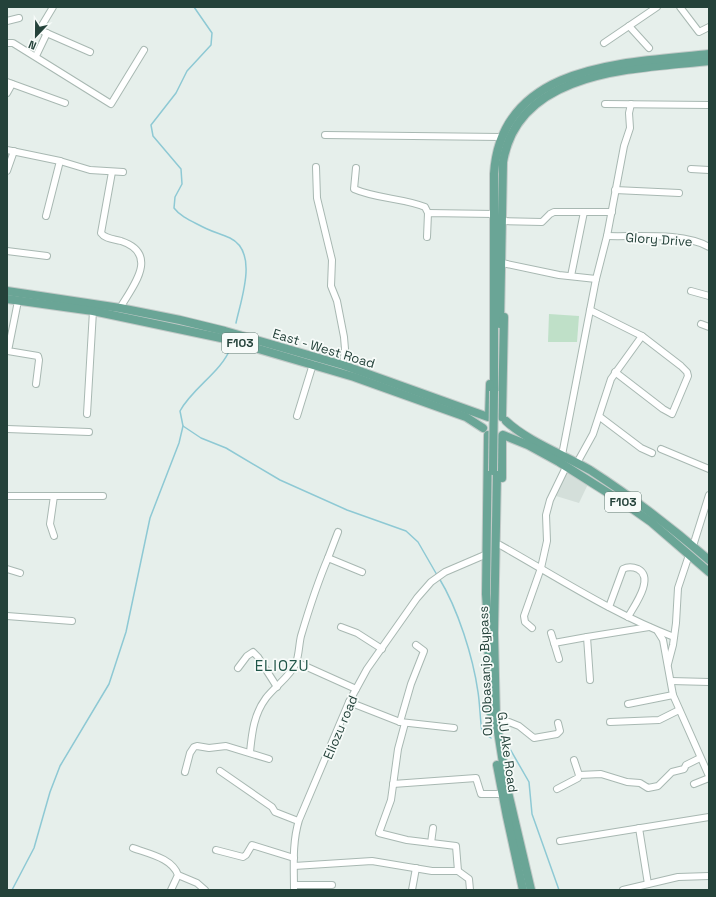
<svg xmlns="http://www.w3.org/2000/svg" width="716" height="897" viewBox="0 0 716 897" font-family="'Space Grotesk',sans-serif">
<rect width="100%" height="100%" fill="#e6efeb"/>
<path fill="#d4dfda" d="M566,469L589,482L579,503L556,496V490Z"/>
<path fill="#bfe0c8" d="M549,314L579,316L577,342H548Z"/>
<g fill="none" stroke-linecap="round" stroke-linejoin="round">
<g stroke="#8ec9d4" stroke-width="1.5">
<path d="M194,7L212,33L211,45L187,71L176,93L151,125L153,136L181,169L182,184L175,197L174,208C180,216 189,220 199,225C209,231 219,233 230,238C259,252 241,299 236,323"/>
<path d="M231,347C221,373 193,387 180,411L183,426L201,438L226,448L280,480L347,510L406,531L418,542L437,575"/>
<path d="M439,578C458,609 473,657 478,692C480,705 480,719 482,732L491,738"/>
<path d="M506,742L529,782L532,814L559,890"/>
<path d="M12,890L34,848L50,792L60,766L109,684L126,632L150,518L179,443L183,426"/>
</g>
<defs>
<g id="minor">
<path d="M53,7L41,27L42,31L90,52"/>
<path d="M680,7L699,32L709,27"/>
<path d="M7,21L19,18"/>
<path d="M629,26L649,48"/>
<path d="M7,43H13L111,104L144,50"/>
<path d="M604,43L657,7"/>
<path d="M36,56L47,33"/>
<path d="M7,82L65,103"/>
<path d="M7,93L12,84"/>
<path d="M605,104L709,105"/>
<path d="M325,135L501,137"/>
<path d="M7,150L60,161L90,170L123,172"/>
<path d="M316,167L317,198L332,260L331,286L337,301L344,337L345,349L343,365"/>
<path d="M356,168L354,189C377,199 403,198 425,207L428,213"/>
<path d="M691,169L709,170"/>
<path d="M7,171L14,151"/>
<path d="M112,172L101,233C105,239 114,239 121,241C160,254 133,286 120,308"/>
<path d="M615,190L679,193"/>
<path d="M46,216L60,161"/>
<path d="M503,221L542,222L550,214L554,212H612"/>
<path d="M607,236C637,237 683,232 709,247"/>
<path d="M427,237L428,213L494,214"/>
<path d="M7,251L47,256"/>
<path d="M502,263L559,275L596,279"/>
<path d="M571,276L584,212"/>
<path d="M691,291L709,296"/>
<path d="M18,301L8,351L38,356L39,360L36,384"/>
<path d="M590,310L642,336L681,366L687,372L688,376L672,414L663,409L615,372"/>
<path d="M701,324L709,327"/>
<path d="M87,414L93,311"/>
<path d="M297,416L313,364"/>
<path d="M600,417L641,448L652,453"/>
<path d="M7,429L89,432"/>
<path d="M661,449L709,469"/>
<path d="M562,455L596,279L607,236L624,146L630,128L629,113L631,104"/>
<path d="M577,463L593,434L611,379L642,336"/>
<path d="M7,496H103"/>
<path d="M54,536L50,524L54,496"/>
<path d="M500,545C557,577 613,614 674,637"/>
<path d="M693,546L709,495"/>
<path d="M328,558L338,532"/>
<path d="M7,569L20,573"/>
<path d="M609,607L623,569C627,567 633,567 638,569C655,578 634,606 628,617"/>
<path d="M7,616L72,621"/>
<path d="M341,627L357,633L382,649"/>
<path d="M532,628L525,622L524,616L541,568L547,541L546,515L550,500L566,467"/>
<path d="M658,632L663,640L673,695L709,776"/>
<path d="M551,633L559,659"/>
<path d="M554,643L587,637"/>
<path d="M296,662L356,689"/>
<path d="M668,664L673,645L676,623L678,588L689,555"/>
<path d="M238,668L247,656L253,652L258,657L277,687"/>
<path d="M590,680L587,637L649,627"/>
<path d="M671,681L709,682"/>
<path d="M349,702L400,722L454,728"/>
<path d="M628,704L673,695"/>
<path d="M400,722L411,684L424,651L416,645"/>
<path d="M610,722L659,720L679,710"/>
<path d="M405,723L398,749L391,800L379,833L407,840L456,846L458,871"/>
<path d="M497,723L509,722L519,726L534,738L557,734L560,731L558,723"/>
<path d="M250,752C252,732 254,714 266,698C275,686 290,677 296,663C299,655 299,644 301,636C309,609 317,584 328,558L362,572"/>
<path d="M574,760L579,775"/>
<path d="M220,771L272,807L275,812L298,821"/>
<path d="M185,772L190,753L194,747L197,746L209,748L226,746L269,759"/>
<path d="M393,784L476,778L481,794H502"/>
<path d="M694,784L709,778"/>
<path d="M557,789L578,778L579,775L601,774L627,782L640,783L648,788L658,786L672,772L684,769L686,765L700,758"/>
<path d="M639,828L648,884"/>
<path d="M560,841L709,817"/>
<path d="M431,843L433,828"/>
<path d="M133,848C149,854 172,858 178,875L171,890"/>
<path d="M216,850L243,857L246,855L252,845L294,858"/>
<path d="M294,866L372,861L432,871H458L469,879L470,890"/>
<path d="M178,875L197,883L205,890"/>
<path d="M294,885H332"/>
<path d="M294,890C294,866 292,843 299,820L349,702L367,669L417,598L431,582L445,572L487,554"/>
<path d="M412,890L416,868"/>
<path d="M623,890L678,877L709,876"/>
</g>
<g id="major">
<path d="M7,291L120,308L180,320L225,331L343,365L488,417"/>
<path d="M7,299L93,311L221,338L354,377L466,417L483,428"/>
<path d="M500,324L503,162C518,69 636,69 709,61"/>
<path d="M494,391V174C501,63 625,63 709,54"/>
<path d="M489,416L490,384"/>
<path d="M502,417L504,317"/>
<path d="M506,421C527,441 564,455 590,470C632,497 671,527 709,560"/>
<path d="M488,435L486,594L488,624"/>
<path d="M503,435L528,445L559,462L624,503L651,522L709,572"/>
<path d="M497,472L494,633L496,719L507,788L531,890"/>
<path d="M502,478V436"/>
<path d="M489,620L488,683L490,712"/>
<path d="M497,765L507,817L523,890"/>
</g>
</defs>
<use href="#minor" stroke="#a8b8b2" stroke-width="8"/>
<use href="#major" stroke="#c2cac8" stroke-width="10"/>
<use href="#minor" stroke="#fff" stroke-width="6"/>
<use href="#major" stroke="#6aa596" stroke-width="8"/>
<defs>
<path id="major-bridge" d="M493,471L494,391"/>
</defs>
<use href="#major-bridge" stroke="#c2cac8" stroke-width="10" stroke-linecap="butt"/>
<use href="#major-bridge" stroke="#6aa596" stroke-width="8"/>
</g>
<g text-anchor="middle" stroke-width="3.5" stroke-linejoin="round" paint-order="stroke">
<g fill="#f7fbf9" stroke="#637a73" stroke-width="1">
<rect x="222" y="333" width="36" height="20" rx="3"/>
<rect x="605" y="492" width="36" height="20" rx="3"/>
</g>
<g font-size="12" font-weight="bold" fill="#24423a">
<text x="240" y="347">F103</text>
<text x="623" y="506">F103</text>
</g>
<g font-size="13" fill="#24423a" stroke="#f7fbf9">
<text transform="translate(659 239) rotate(4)" y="5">Glory Drive</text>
<text transform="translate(324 348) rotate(17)" y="5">East - West Road</text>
<text transform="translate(485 671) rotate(-92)" y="5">Olu Obasanjo Bypass</text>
<text transform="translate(340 727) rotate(-67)" y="5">Eliozu road</text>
<text transform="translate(508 752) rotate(82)" y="5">G.U Ake Road</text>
</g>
<g font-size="15" letter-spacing="1" fill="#1f5548" stroke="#f7fbf9">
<text x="282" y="671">ELIOZU</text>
</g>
</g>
<rect width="716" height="897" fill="none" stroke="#24423a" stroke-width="16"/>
<g transform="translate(36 36) rotate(202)" stroke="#f7fbf9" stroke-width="3" paint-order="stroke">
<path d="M0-3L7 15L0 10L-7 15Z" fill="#24423a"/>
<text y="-6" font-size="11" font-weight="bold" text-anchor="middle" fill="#24423a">N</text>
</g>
</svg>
